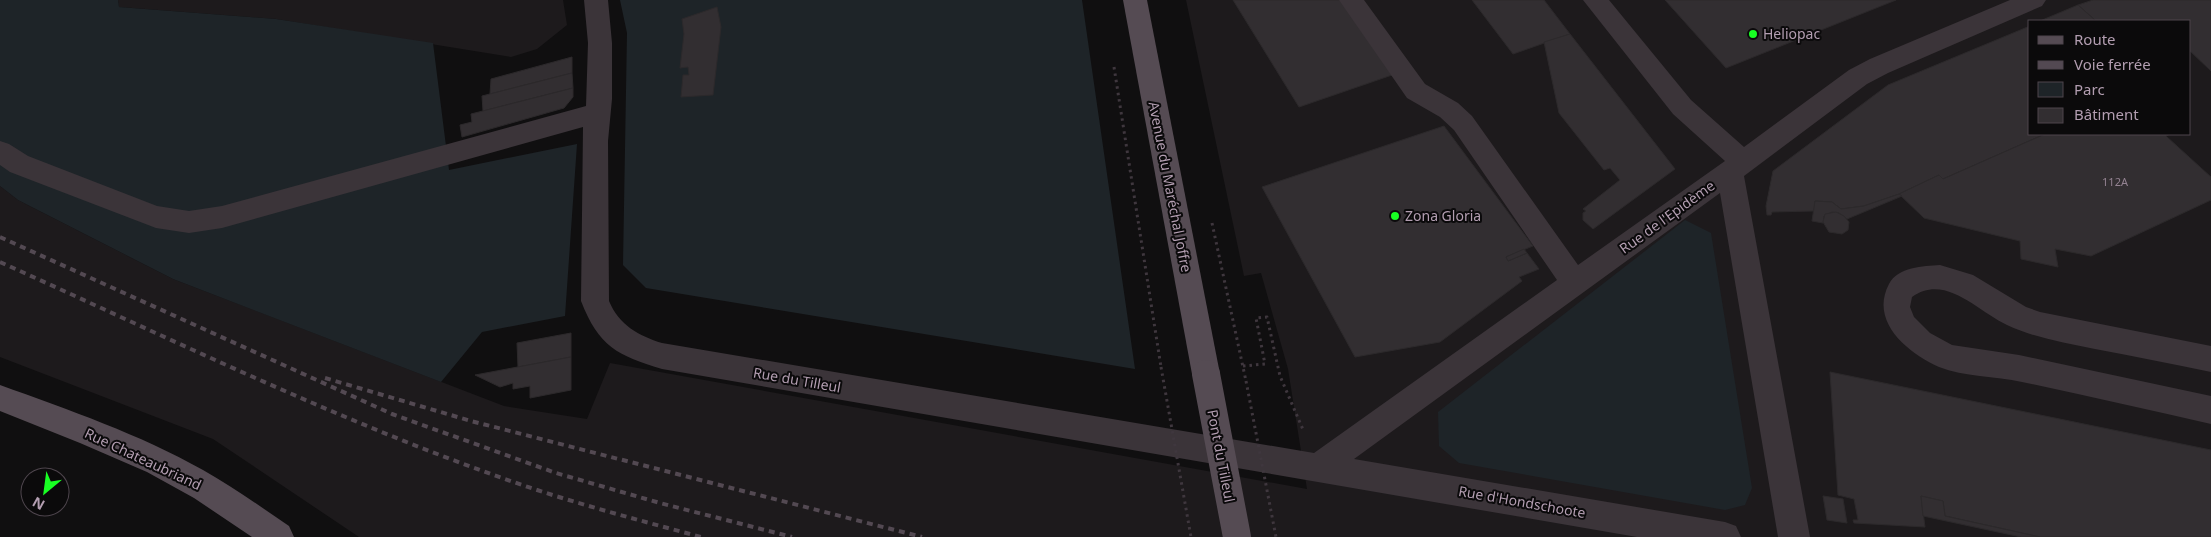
<svg xmlns="http://www.w3.org/2000/svg" width="2211" height="537" viewBox="0 0 2211 537" font-family="'Noto Sans',sans-serif">
<rect width="100%" height="100%" fill="#100f10"/>
<g fill="#1d1a1c" fill-rule="evenodd">
<path d="M118,0H563L567,25L537,49L511,57L276,19L119,7Z"/>
<path d="M1186,0H2211V537H359L213,439L0,357V186L18,200L173,279L504,406L587,419L610,363L1307,489L1288,369L1261,273L1244,276ZM2030,21H2190V134H2030Z"/>
</g>
<g fill="#1e2428">
<path d="M0,0H118L119,7L276,19L433,43L449,170L577,144L565,316L482,332L441,382L173,279L18,200L0,186Z"/>
<path d="M620,0H1082L1135,369L646,288L623,265L627,33Z"/>
<path d="M1685,220L1711,233L1752,488L1745,505L1725,510L1459,463L1439,446L1438,412Z"/>
</g>
<g fill="#322e31" stroke="#2c292b">
<path d="M1233,0H1342L1392,75L1299,107Z"/>
<path d="M1472,0H1544L1570,34L1513,54Z"/>
<path d="M1665,0H1896L1726,68Z"/>
<path d="M2093,0H2211V71L2190,51V21H2096L2078,5Z"/>
<path d="M2078,5L2096,21H2040Z"/>
<path d="M717,7L721,27L713,95L681,97L683,75H689L688,67L680,68L684,34L682,19Z"/>
<path d="M2030,26V134H2045L1943,179L1939,175L1899,194L1864,206L1841,209L1832,202L1815,201L1814,211L1772,212L1771,215H1767L1766,206L1773,171L1888,85Z"/>
<path d="M1570,34L1675,169L1593,229L1583,220V213L1586,211L1583,209L1620,180L1610,168L1604,170L1559,113L1544,42Z"/>
<path d="M572,57V73L490,94L491,79Z"/>
<path d="M572,73L573,88L483,111L482,96Z"/>
<path d="M573,88V97L564,108L462,137L460,125L472,122L471,114Z"/>
<path d="M1444,126L1533,246L1506,257L1508,261L1527,253L1539,269L1519,277L1522,281L1440,342L1355,357L1262,187Z"/>
<path d="M2045,134H2170L2166,136L2211,177V200L2091,256L2055,249L2058,267L2021,259L2020,241L1924,218L1899,194L1939,175L1943,179Z"/>
<path d="M1899,194L1902,196L1847,219L1839,213L1832,212L1824,216L1823,223L1812,221L1815,201L1832,202L1841,209L1864,206Z"/>
<path d="M1836,212L1844,216L1849,222L1848,230L1842,234L1829,232L1823,222L1825,214Z"/>
<path d="M1524,249L1527,253L1508,261L1506,257Z"/>
<path d="M571,333V357L518,367L517,343Z"/>
<path d="M571,357V390L530,398V386L513,389V383L500,387L475,375Z"/>
<path d="M1830,372L2211,450V537H2040L1945,516L1943,501L1921,496L1925,527L1854,523L1853,520H1858L1854,499L1838,495Z"/>
<path d="M1823,496L1843,499L1847,523L1827,520Z"/>
<path d="M1921,496L1943,501L1945,516L2040,537H2021L1923,516Z"/>
</g>
<g fill="none" stroke-linecap="round" stroke-linejoin="round">
<g stroke="#3f373e" stroke-width="3" stroke-dasharray="2.5 4" stroke-linecap="butt">
<path d="M1114,67L1161,367"/>
<path d="M1212,223L1246,381"/>
<path d="M1243,366L1265,364L1256,318L1267,317L1280,376L1304,432"/>
</g>
<g fill="#3b3439" fill-rule="evenodd">
<path d="M584,0H608L612,43V99L608,141L609,301C619,325 639,336 662,343L1314,453L1557,280L1454,130L1440,117L1407,98L1339,0H1364L1425,84L1458,103L1472,116L1578,265L1725,161L1673,114L1583,0H1609L1691,100L1744,147L1849,70L1870,59L2010,0H2046L2042,6L1888,73L1867,84L1744,176L1810,537H1778L1720,193L1354,459L1725,522L1736,526L1741,537H1637L662,369C617,355 599,347 581,301L583,127L222,228L189,233L156,228L10,172L0,165V141L9,144L28,156L157,206L189,211L222,206L586,106L588,43Z"/>
<path d="M1940,265L1973,275L2026,307L2040,312L2211,346V372C2172,364 2134,356 2095,349C2065,343 2035,338 2007,325C1978,312 1946,273 1912,297L1910,307L1914,317L1930,333L1952,345L2019,355L2211,396V424C2148,410 2085,395 2022,382C1995,376 1964,377 1939,367C1908,353 1869,322 1889,284C1898,267 1923,266 1940,265Z"/>
</g>
<g fill="#554b53" fill-rule="evenodd">
<path d="M1123,0H1147L1220,374L1216,383L1206,387L1196,383L1192,374Z"/>
<path d="M0,385C69,410 139,434 203,470C233,487 261,507 289,526L294,537H252L194,498L147,472L80,443L0,411Z"/>
</g>
<g stroke="#534952" stroke-width="4" stroke-dasharray="6 5" stroke-linecap="butt">
<path d="M0,237L392,414L556,473L660,503L792,537"/>
<path d="M0,262C167,337 332,418 505,479C569,502 635,519 701,537"/>
<path d="M325,378L471,421L922,537"/>
</g>
<g stroke="#3f373e" stroke-width="3" stroke-dasharray="2.5 4" stroke-linecap="butt">
<path d="M1161,367L1191,537"/>
<path d="M1246,381L1276,537"/>
</g>
<path stroke="#554b53" stroke-width="28" d="M1206,374L1237,537"/>
</g>
<g fill="#18ff23" stroke="#0b0a0b" stroke-width="2">
<circle cx="1753" cy="34" r="5"/>
<circle cx="1395" cy="216" r="5"/>
</g>
<g text-anchor="middle" stroke-width="4" stroke-linejoin="round" paint-order="stroke">
<g font-size="11" fill="#938291">
<text x="2115" y="186">112A</text>
</g>
<g font-size="14" fill="#b39eb1" stroke="#0b0a0b" text-anchor="start">
<text x="1763" y="39">Heliopac</text>
<text x="1405" y="221">Zona Gloria</text>
</g>
<g font-size="14" fill="#b39eb1" stroke="#0b0a0b">
<text transform="translate(1170 187) rotate(79)" y="5">Avenue du Maréchal Joffre</text>
<text transform="translate(1667 217) rotate(-36)" y="5">Rue de l'Epidème</text>
<text transform="translate(797 380) rotate(10)" y="5">Rue du Tilleul</text>
<text transform="translate(1221 456) rotate(79)" y="5">Pont du Tilleul</text>
<text transform="translate(143 459) rotate(25)" y="5">Rue Chateaubriand</text>
<text transform="translate(1522 502) rotate(10)" y="5">Rue d'Hondschoote</text>
</g>
</g>
<rect x="2028" y="20" width="162" height="115" fill="#0b0a0b" stroke="#4e454d"/>
<rect x="2038" y="36" width="25" height="8" fill="#554b53" stroke="#4e454d"/>
<text x="2074" y="45" font-size="15" fill="#b39eb1">Route</text>
<rect x="2038" y="61" width="25" height="8" fill="#534952" stroke="#4e454d"/>
<text x="2074" y="70" font-size="15" fill="#b39eb1">Voie ferrée</text>
<rect x="2038" y="82" width="25" height="15" fill="#1e2428" stroke="#4e454d"/>
<text x="2074" y="95" font-size="15" fill="#b39eb1">Parc</text>
<rect x="2038" y="108" width="25" height="15" fill="#322e31" stroke="#4e454d"/>
<text x="2074" y="120" font-size="15" fill="#b39eb1">Bâtiment</text>
<g transform="translate(45 492) rotate(209)"><circle r="24" fill="#0b0a0b" stroke="#4e454d"/>
<path d="M0-4L9 19L0 12L-9 19Z" fill="#18ff23"/>
<text y="-8" font-size="14" font-weight="bold" text-anchor="middle" fill="#b39eb1">N</text>
</g>
</svg>
